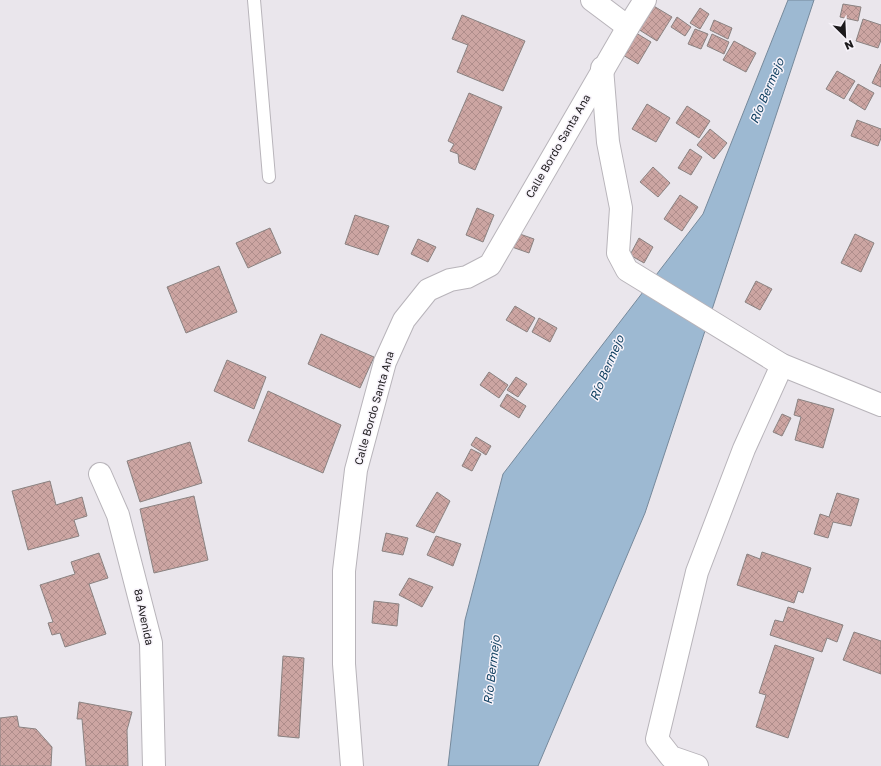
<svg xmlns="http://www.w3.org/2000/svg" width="881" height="766" viewBox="0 0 881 766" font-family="'Golos Text',sans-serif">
<defs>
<pattern id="building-cross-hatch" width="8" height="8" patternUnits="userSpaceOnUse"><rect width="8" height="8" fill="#cca5a2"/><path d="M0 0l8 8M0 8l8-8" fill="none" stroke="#af8d8b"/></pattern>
</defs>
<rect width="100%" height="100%" fill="#eae6ec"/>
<path fill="#9db9d2" stroke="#76899b" d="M788,0H814L645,513L538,766H448L465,620L503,474L703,214Z"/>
<g fill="url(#building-cross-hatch)" stroke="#8a8281">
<path d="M843,4L861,7L858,21L840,17Z"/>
<path d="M652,5L672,17L657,41L638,29Z"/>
<path d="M700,8L709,14L700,29L690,23Z"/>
<path d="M462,15L525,41L503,91L457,72L468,45L452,39Z"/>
<path d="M677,17L691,27L685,36L671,27Z"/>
<path d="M863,19L881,25V40L878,48L856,41Z"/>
<path d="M714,20L732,28L728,39L710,30Z"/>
<path d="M695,29L708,34L701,49L688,44Z"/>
<path d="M636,33L651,42L638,64L623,55Z"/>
<path d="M712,34L729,42L724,54L707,46Z"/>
<path d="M734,41L756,53L746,72L723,60Z"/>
<path d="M881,64V87L872,83Z"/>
<path d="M837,71L855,81L844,99L826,89Z"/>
<path d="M858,84L874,93L865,110L849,100Z"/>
<path d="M469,93L502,107L475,170L459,163L458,154L450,151L454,144L448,141Z"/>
<path d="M647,104L670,118L656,142L632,129Z"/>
<path d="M687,106L710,121L699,138L676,123Z"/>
<path d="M857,120L881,129V138L878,146L851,136Z"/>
<path d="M710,129L727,143L714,159L697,145Z"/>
<path d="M690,149L702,157L691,175L678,168Z"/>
<path d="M653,167L670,183L658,197L640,182Z"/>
<path d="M680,195L698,207L682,231L664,219Z"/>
<path d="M477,208L494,215L483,242L466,235Z"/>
<path d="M355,215L389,226L378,255L345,244Z"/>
<path d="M270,228L281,253L248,268L236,243Z"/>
<path d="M517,233L534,239L529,253L512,247Z"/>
<path d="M855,234L874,243L861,272L841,263Z"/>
<path d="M639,238L653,247L644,263L630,255Z"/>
<path d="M418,239L436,247L428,262L411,254Z"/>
<path d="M219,266L237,312L186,333L167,287Z"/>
<path d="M756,281L772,289L760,310L745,302Z"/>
<path d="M515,306L535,318L527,332L506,320Z"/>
<path d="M539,318L557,328L550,342L532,332Z"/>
<path d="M321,334L374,357L360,388L308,364Z"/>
<path d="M227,360L266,377L254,409L214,391Z"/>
<path d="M489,372L508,385L499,398L480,385Z"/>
<path d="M516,377L527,384L518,397L507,390Z"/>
<path d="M268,391L341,425L323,473L248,441Z"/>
<path d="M507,394L526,406L519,418L500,406Z"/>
<path d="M798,399L834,409L823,448L795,440L801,417L794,415Z"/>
<path d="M782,414L791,418L782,436L773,432Z"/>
<path d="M476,437L491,446L486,455L471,445Z"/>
<path d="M190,442L202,483L140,502L127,461Z"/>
<path d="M471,449L481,454L472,471L462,466Z"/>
<path d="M50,481L56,505L82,497L87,516L74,520L79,536L28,550L12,491Z"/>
<path d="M437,492L450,501L434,533L416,526Z"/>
<path d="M837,493L859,499L851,526L833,522L828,538L814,534L820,514L829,517Z"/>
<path d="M194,496L208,560L154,573L140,509Z"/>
<path d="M386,533L408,538L403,555L382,551Z"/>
<path d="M436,536L461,544L453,566L427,555Z"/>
<path d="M762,552L811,568L803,593L798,591L794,603L737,585L747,554L760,559Z"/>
<path d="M99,553L108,578L89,584L106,634L65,647L60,633L52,635L48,623L53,622L40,585L75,574L71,562Z"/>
<path d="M409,578L433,587L422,607L399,595Z"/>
<path d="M374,601L399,604L397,626L372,623Z"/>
<path d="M788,607L843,625L837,642L827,638L822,652L770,635L775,620L783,622Z"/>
<path d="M854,632L881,641V674L843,660Z"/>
<path d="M775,645L814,658L788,738L756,727L766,695L759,693Z"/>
<path d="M283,656L304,658L299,738L278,736Z"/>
<path d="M79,702L132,712L127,730L128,766H86L82,719H77Z"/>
<path d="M17,716L19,727L36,729L52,747L51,766H0V718Z"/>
</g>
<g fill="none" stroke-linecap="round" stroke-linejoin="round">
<defs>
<path id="lane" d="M254,0L269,177"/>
<g id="street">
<path d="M602,68L608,142L621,208L618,253L627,270L782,365L881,405"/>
<path d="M100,474L118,515L151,643L154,766"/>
<path d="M352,766L344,664V571L356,470L385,362L404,320L428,290L450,280L467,277L490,265L628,27"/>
<path d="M697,766L671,757L657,739L697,572L744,449L782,365"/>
</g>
<path id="secondary" d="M592,0L628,27L645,0"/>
</defs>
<use href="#lane" stroke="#b8b4ba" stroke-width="14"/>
<use href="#street" stroke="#b8b4ba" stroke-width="24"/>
<use href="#secondary" stroke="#b8b4ba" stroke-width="24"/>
<use href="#lane" stroke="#fff" stroke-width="12"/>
<use href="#street" stroke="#fff" stroke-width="22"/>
<use href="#secondary" stroke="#fff" stroke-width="22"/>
</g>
<g text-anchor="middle" stroke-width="3" stroke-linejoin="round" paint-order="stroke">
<g font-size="11" fill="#1c1a1c" stroke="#f7f3fa">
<text transform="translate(558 146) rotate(-60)" y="4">Calle Bordo Santa Ana</text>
<text transform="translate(374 408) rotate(-74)" y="4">Calle Bordo Santa Ana</text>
<text transform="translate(144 617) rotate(78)" y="4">8a Avenida</text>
</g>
<g font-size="12" font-style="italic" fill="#0b3c5d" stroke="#f7f3fa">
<text transform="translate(767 91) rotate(-67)" y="4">Río Bermejo</text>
<text transform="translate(607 368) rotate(-67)" y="4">Río Bermejo</text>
<text transform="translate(492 670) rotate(-83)" y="4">Río Bermejo</text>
</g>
</g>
<g transform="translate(845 36) rotate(156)" stroke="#f7f3fa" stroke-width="3" paint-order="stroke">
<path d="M0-3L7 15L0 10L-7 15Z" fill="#1c1a1c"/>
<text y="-6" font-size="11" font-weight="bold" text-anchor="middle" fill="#1c1a1c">N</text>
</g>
</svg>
